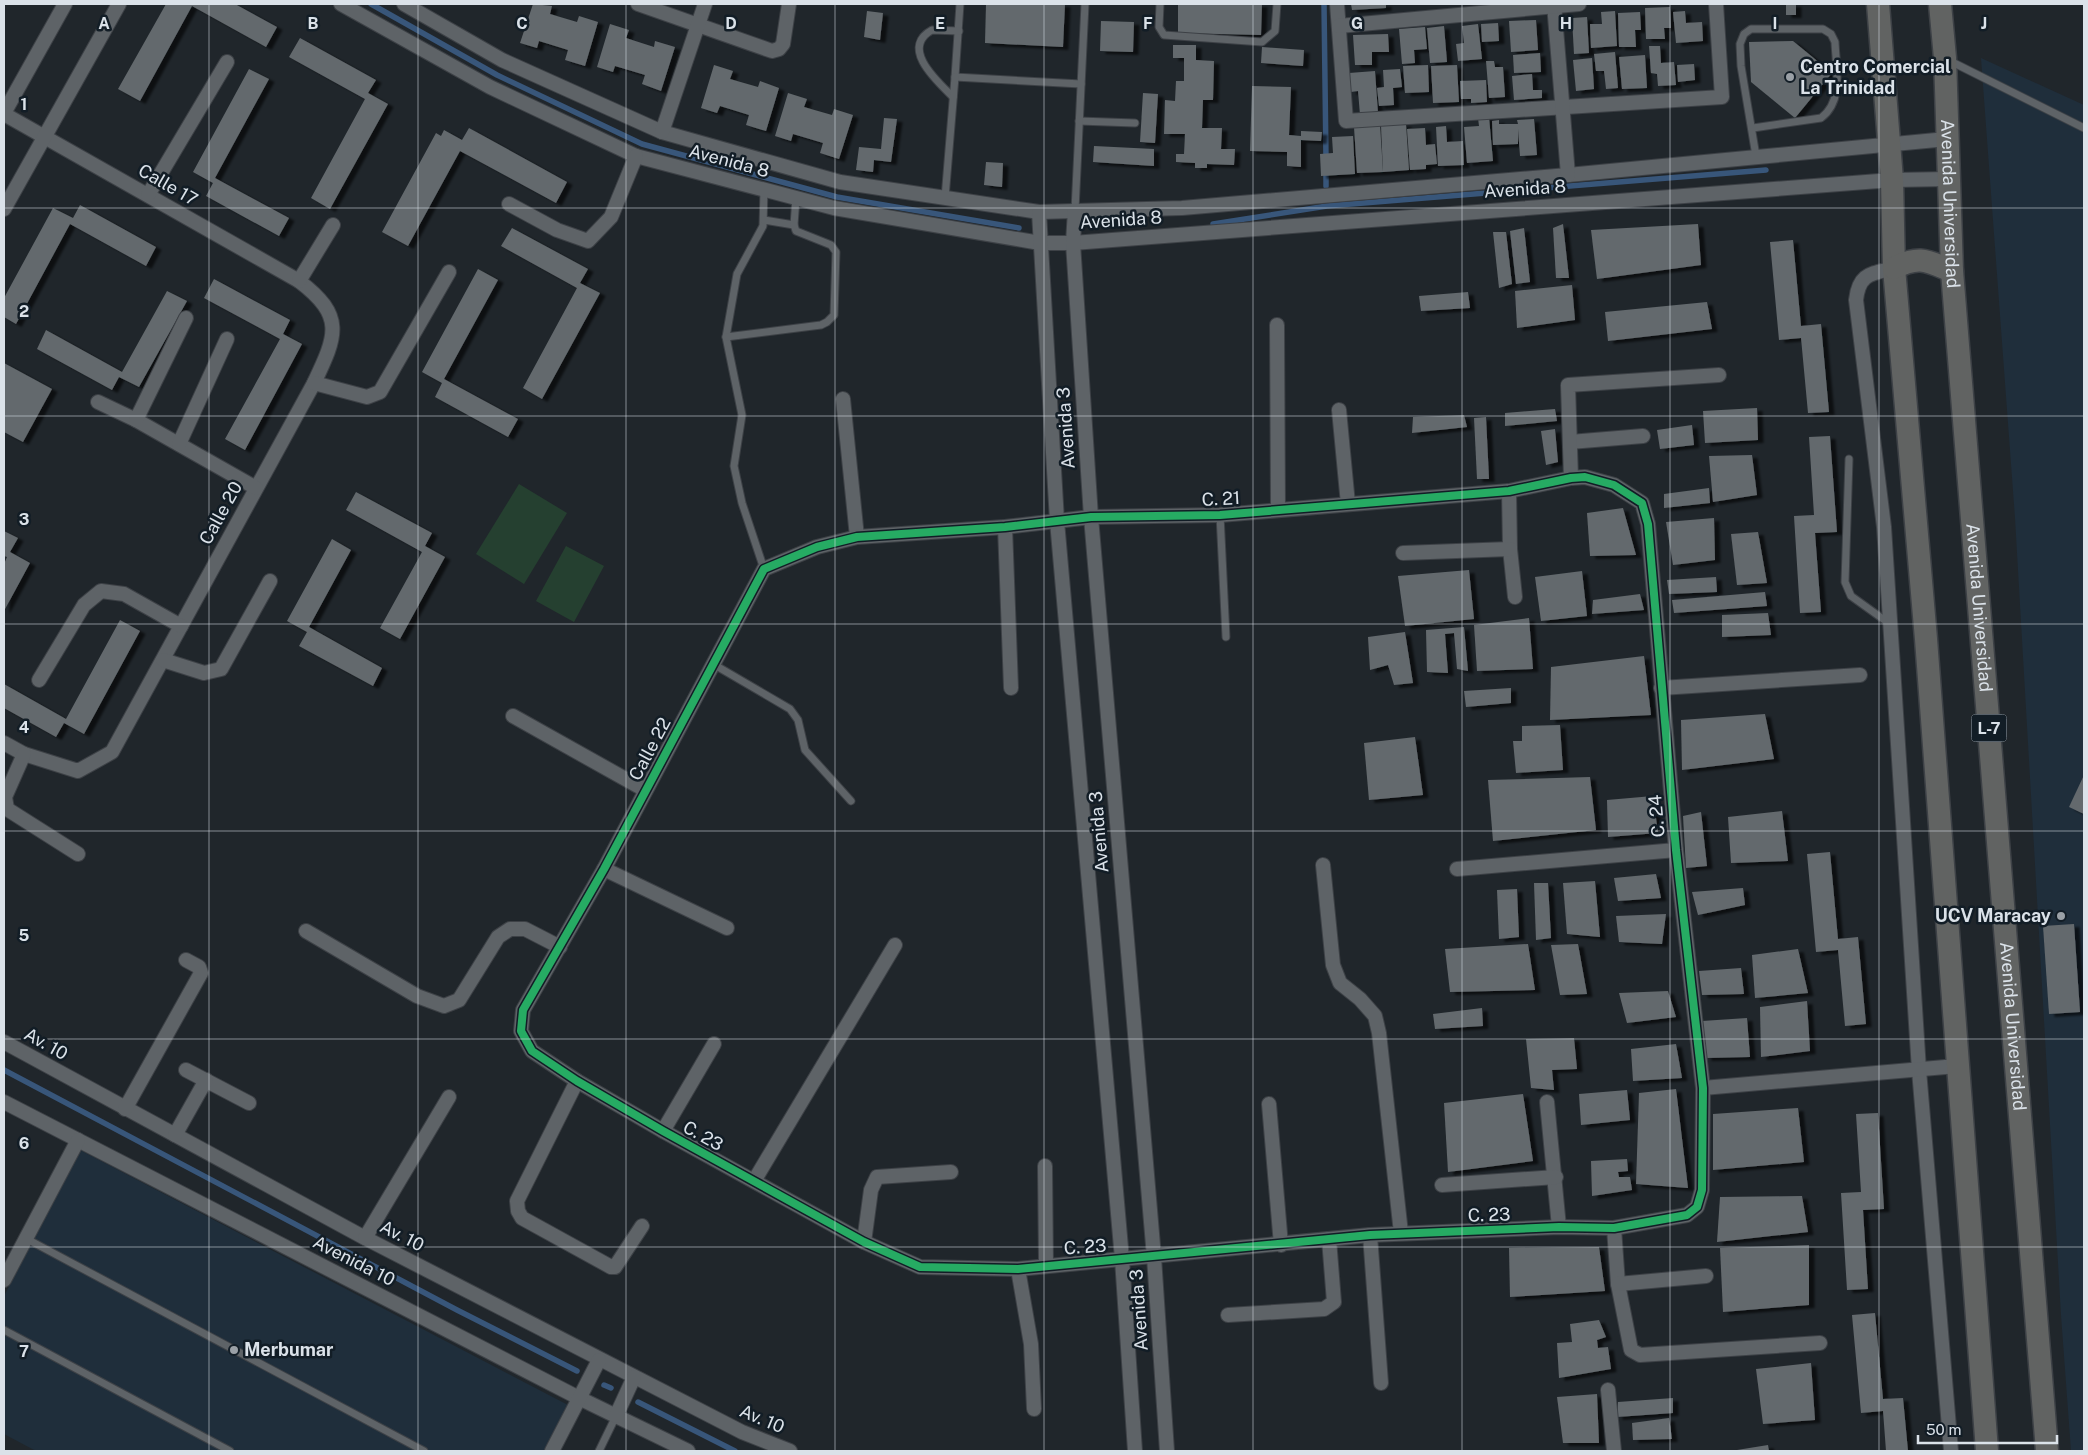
<svg xmlns="http://www.w3.org/2000/svg" width="2088" height="1455" viewBox="0 0 2088 1455" font-family="'Public Sans',sans-serif">
<defs>
<filter id="shadow"><feDropShadow dx="5.5" dy="3" stdDeviation="1" flood-color="#0009"/></filter>
</defs>
<rect width="100%" height="100%" fill="#20262b"/>
<g fill="#1f2e3b">
<path d="M1981,58L2084,105V1451H2071L2061,1315L2015,518Z"/>
<path d="M80,1150L568,1405L544,1451H36L4,1434V1296Z"/>
</g>
<g fill="#254030">
<path d="M519,484L567,513L524,584L476,554Z"/>
<path d="M566,546L604,566L574,622L536,601Z"/>
</g>
<g fill="none" stroke-linecap="round" stroke-linejoin="round">
<g stroke="#38567a" stroke-width="5.5">
<path d="M371,4L497,75L642,144L837,197L1019,228"/>
<path d="M1324,4L1326,159"/>
<path d="M1326,168V186"/>
<path d="M1213,224L1327,206L1766,170"/>
<path d="M4,1070L457,1310L577,1371"/>
<path d="M604,1385L611,1388"/>
<path d="M638,1402L735,1451"/>
</g>
</g>
<g fill="#63696d" filter="url(#shadow)">
<path d="M166,4H235L277,27L266,47L192,6L140,101L118,89Z"/>
<path d="M533,4L552,6L550,14L577,22L579,16L598,22L585,66L565,60L568,50L539,41L537,48L520,43Z"/>
<path d="M986,4H1065L1063,47L985,43Z"/>
<path d="M1178,4H1262L1261,35L1178,33Z"/>
<path d="M1351,4H1386V8L1352,10Z"/>
<rect x="1786" y="4" width="10" height="11"/>
<path d="M1670,7L1671,28H1664L1665,39H1646L1645,8Z"/>
<path d="M867,11L883,13L880,40L864,37Z"/>
<path d="M1615,11L1617,46L1591,48L1590,24H1602L1601,12Z"/>
<path d="M1685,11L1686,23L1702,22L1703,41L1676,43L1673,12Z"/>
<path d="M1640,12L1641,30H1635L1636,47H1619L1618,13Z"/>
<path d="M1587,17L1589,53L1574,54L1572,18Z"/>
<path d="M1536,20L1538,50L1511,52L1509,21Z"/>
<path d="M1101,21L1134,22L1133,52L1100,51Z"/>
<path d="M1498,23L1499,41L1482,42L1481,24Z"/>
<path d="M610,24L629,30L626,38L654,47L655,41L675,47L661,91L642,84L645,75L615,66L613,72L597,67Z"/>
<path d="M1478,24L1482,59L1458,61L1456,44L1464,43L1462,26Z"/>
<path d="M1444,26L1447,62L1430,63L1427,28Z"/>
<path d="M1425,27L1427,49L1414,50L1415,63L1402,64L1399,29Z"/>
<path d="M1388,34L1389,52H1372V65H1355L1353,35Z"/>
<path d="M300,38L376,80L368,93L388,104L330,209L311,198L365,99L289,57Z"/>
<path d="M1793,41L1832,73L1795,118L1751,82L1749,42Z"/>
<path d="M1173,45H1196V60L1214,61L1213,100H1203L1202,128H1222L1221,149H1235L1234,165L1207,164V168H1195V163L1176,162V154H1184L1185,134H1164L1165,100L1175,101L1176,81H1184V58H1173Z"/>
<path d="M1649,46H1660L1661,63L1674,62L1676,85L1658,86L1657,74L1651,73Z"/>
<path d="M1262,47L1304,50L1303,66L1261,63Z"/>
<path d="M1615,52L1618,88L1606,89L1604,71H1596L1594,54Z"/>
<path d="M1540,53L1541,72L1514,73L1513,55Z"/>
<path d="M1645,55L1647,88L1622,89L1619,57Z"/>
<path d="M1592,58L1594,89L1576,91L1573,60Z"/>
<path d="M1486,61H1494L1495,67H1503L1505,97L1489,98Z"/>
<path d="M1694,64L1695,80L1678,82L1677,65Z"/>
<path d="M714,65L733,71L730,79L758,87L760,81L779,88L766,131L746,125L749,115L720,106L717,113L701,108Z"/>
<path d="M1428,65L1429,92L1405,93L1403,66Z"/>
<path d="M1457,65L1459,102L1433,103L1431,66Z"/>
<path d="M249,69L269,79L215,178L289,218L279,236L206,196L213,183L193,172Z"/>
<path d="M1400,69L1402,87L1393,88L1394,105L1379,106L1377,88L1384,87L1383,70Z"/>
<path d="M1375,71L1378,113L1360,115L1358,91L1351,92L1349,73Z"/>
<path d="M1532,74L1533,90H1542V98L1514,100L1512,76Z"/>
<path d="M1486,80L1487,102L1471,103V99H1461L1460,81Z"/>
<path d="M1252,86L1291,87L1289,135L1301,136V131L1322,132L1321,141L1301,140V167L1287,166V152L1250,151Z"/>
<path d="M788,93L807,99L804,107L832,115L834,109L853,115L839,159L820,153L823,143L793,134L791,141L775,136Z"/>
<path d="M1143,93L1158,94L1155,143L1140,142Z"/>
<path d="M1489,117L1493,161L1467,163L1464,127L1479,126L1478,118Z"/>
<path d="M884,118L897,119L891,162L874,160L873,172L856,170L859,147L881,149Z"/>
<path d="M1534,119L1537,155L1520,156L1518,129V144L1493,145L1492,121L1499,120V124H1518L1517,120Z"/>
<path d="M1406,124L1409,170L1383,172L1381,125Z"/>
<path d="M1380,125L1383,172L1357,173L1354,127Z"/>
<path d="M1446,126L1447,142L1463,141L1464,165L1438,166L1436,127Z"/>
<path d="M469,128L567,182L556,203L460,151L408,246L382,232L436,133L441,136L444,130L462,140Z"/>
<path d="M1425,128L1426,145L1435,144L1437,164L1426,165V169L1410,170L1407,129Z"/>
<path d="M1353,136L1355,174L1321,176L1320,154L1333,153L1332,137Z"/>
<path d="M1094,146L1154,149V166L1093,162Z"/>
<path d="M986,162L1003,163L1002,187L984,185Z"/>
<path d="M80,205L156,247L146,266L70,224L16,324L4,317V298L53,208L73,218Z"/>
<path d="M1563,224L1569,278H1556L1553,228Z"/>
<path d="M1698,224L1701,265L1597,279L1591,230Z"/>
<path d="M512,228L588,269L580,283L600,293L542,399L523,388L577,288L501,246Z"/>
<path d="M1524,228L1530,282L1516,284L1510,231Z"/>
<path d="M1493,232H1506L1512,284L1499,288Z"/>
<path d="M1793,240L1801,326L1821,324L1829,412L1808,413L1801,338L1779,340L1770,242Z"/>
<path d="M478,269L498,280L444,379L518,419L508,437L435,397L442,383L422,372Z"/>
<path d="M214,279L290,320L283,334L302,344L245,450L225,439L280,339L204,298Z"/>
<path d="M1572,285L1575,320L1517,328L1515,291Z"/>
<path d="M167,291L187,301L139,387L119,377L112,390L37,349L46,330L122,372Z"/>
<path d="M1468,292L1470,308L1421,311L1419,296Z"/>
<path d="M1707,302L1712,329L1608,341L1605,312Z"/>
<path d="M4,363L52,389L23,442L4,432Z"/>
<path d="M1757,408L1758,440L1705,443L1703,411Z"/>
<path d="M1555,409L1557,421L1505,426V413Z"/>
<path d="M1464,415L1467,427L1412,433L1413,417Z"/>
<path d="M1486,417L1489,479H1477L1474,418Z"/>
<path d="M1692,425L1694,445L1660,449L1657,430Z"/>
<path d="M1555,429L1558,462L1546,465L1541,431Z"/>
<path d="M1830,436L1837,532L1815,533L1821,612L1800,613L1794,516L1814,515L1809,437Z"/>
<path d="M1752,455L1757,495L1713,502L1709,456Z"/>
<path d="M1709,488L1710,503L1664,508V494Z"/>
<path d="M356,492L432,533L425,546L445,557L400,639L380,628L422,552L346,510Z"/>
<path d="M1623,508L1636,555L1590,556L1587,513Z"/>
<path d="M1714,518L1715,560L1673,565L1666,522Z"/>
<path d="M4,531L18,538L10,552L30,563L4,611V564L7,557L4,556Z"/>
<path d="M1758,532L1767,583L1737,585L1731,534Z"/>
<path d="M332,539L351,550L309,627L382,668L373,686L299,646L307,632L287,621Z"/>
<path d="M1469,570L1474,619L1405,626L1398,576Z"/>
<path d="M1582,571L1587,616L1541,621L1535,577Z"/>
<path d="M1716,577L1717,592L1669,594L1667,580Z"/>
<path d="M1765,592L1767,606L1674,613L1672,600Z"/>
<path d="M1640,594L1644,610L1592,614L1593,600Z"/>
<path d="M1768,613L1771,635L1722,637V615Z"/>
<path d="M1529,618L1533,669L1477,671L1474,625Z"/>
<path d="M120,620L140,631L84,734L64,723L56,737L4,708V684L66,719Z"/>
<path d="M1464,627L1468,671L1457,669L1454,633L1445,634L1448,673L1427,672L1426,630Z"/>
<path d="M1405,632L1413,683L1394,685L1388,665L1370,670L1368,637Z"/>
<path d="M1644,656L1651,715L1550,720L1551,667Z"/>
<path d="M1511,688V703L1466,707L1464,691Z"/>
<path d="M1765,714L1774,759L1682,770L1681,720Z"/>
<path d="M1560,725L1563,770L1516,773L1513,741H1522V726Z"/>
<path d="M1415,737L1423,795L1369,800L1364,743Z"/>
<path d="M2084,775V814L2069,807Z"/>
<path d="M1590,777L1596,830L1493,841L1488,780Z"/>
<path d="M1653,796L1658,833L1608,837L1607,800Z"/>
<path d="M1782,811L1788,861L1731,863L1728,817Z"/>
<path d="M1701,812L1707,866L1686,868L1683,816Z"/>
<path d="M1830,852L1838,939L1858,937L1866,1024L1845,1026L1838,950L1816,952L1807,854Z"/>
<path d="M1656,874L1661,898L1618,901L1614,878Z"/>
<path d="M1595,881L1600,937L1567,934L1563,883Z"/>
<path d="M1534,883H1548L1551,938L1536,940Z"/>
<path d="M1743,888L1745,905L1698,915L1692,892Z"/>
<path d="M1517,889L1519,937L1499,939L1497,890Z"/>
<path d="M1666,914L1662,944L1619,942L1616,916Z"/>
<path d="M2074,924L2080,1012L2049,1014L2043,926Z"/>
<path d="M1528,944L1535,990L1450,992L1445,949Z"/>
<path d="M1578,944L1587,994L1560,995L1551,945Z"/>
<path d="M1798,949L1808,993L1755,998L1752,955Z"/>
<path d="M1741,968L1744,994L1702,995L1699,971Z"/>
<path d="M1668,991L1676,1017L1627,1023L1619,993Z"/>
<path d="M1807,1001L1810,1051L1761,1057L1760,1007Z"/>
<path d="M1482,1008L1483,1026L1435,1029L1433,1014Z"/>
<path d="M1747,1018L1750,1057L1706,1058L1702,1021Z"/>
<path d="M1574,1038L1577,1069L1552,1070L1554,1090L1531,1088L1526,1039Z"/>
<path d="M1676,1044L1682,1078L1633,1081L1631,1049Z"/>
<path d="M1676,1089L1688,1188L1636,1184L1639,1093Z"/>
<path d="M1627,1090L1630,1120L1581,1125L1579,1094Z"/>
<path d="M1523,1094L1533,1161L1448,1172L1444,1103Z"/>
<path d="M1798,1108L1804,1162L1713,1170V1114Z"/>
<path d="M1878,1113L1884,1209L1863,1210L1868,1289L1847,1290L1841,1193L1861,1192L1856,1114Z"/>
<path d="M1627,1159L1628,1171L1618,1172L1619,1177H1630L1632,1190L1592,1196L1591,1161Z"/>
<path d="M1802,1196L1808,1232L1717,1242L1720,1197Z"/>
<path d="M1809,1245V1305L1723,1312L1720,1248Z"/>
<path d="M1599,1247L1605,1291L1510,1297L1509,1248Z"/>
<path d="M1875,1313L1883,1399L1903,1398L1908,1451H1886L1883,1411L1861,1413L1852,1315Z"/>
<path d="M1599,1320L1606,1337L1597,1340L1598,1348L1608,1347L1611,1369L1559,1378L1557,1343L1572,1342L1570,1324Z"/>
<path d="M1811,1363L1815,1420L1763,1424L1756,1369Z"/>
<path d="M1597,1394L1599,1443H1563L1557,1397Z"/>
<path d="M1673,1398V1413L1617,1417L1618,1402Z"/>
<path d="M1669,1418L1672,1439L1633,1440L1632,1423Z"/>
<path d="M1768,1445L1769,1451H1737V1450Z"/>
</g>
<g fill="none" stroke-linecap="round" stroke-linejoin="round">
<defs>
<g id="lane">
<path d="M960,4L955,77L1081,84"/>
<path d="M1160,4L1159,27L1164,35L1262,42L1275,31L1277,4"/>
<path d="M1948,60L2084,128"/>
<path d="M953,97C938,82 899,48 932,30L959,31"/>
<path d="M1079,121L1135,123"/>
<path d="M1753,128L1821,118C1844,101 1836,68 1835,42L1831,34L1823,29H1751L1744,34L1740,44L1741,66L1756,156"/>
<path d="M764,189L763,226L737,274L726,337L742,415L734,466L742,503L764,569"/>
<path d="M945,198L955,77"/>
<path d="M1075,210L1085,4"/>
<path d="M764,220L794,225"/>
<path d="M726,337L821,325L827,322L834,315L836,252L831,245L796,231L794,225L796,198"/>
<path d="M1849,459L1845,582L1851,596L1890,624"/>
<path d="M1220,515L1226,637"/>
<path d="M713,664L790,709L798,720L805,750L851,801"/>
<path d="M25,1238L424,1451"/>
<path d="M4,1330L230,1451"/>
<path d="M599,1451L616,1416"/>
</g>
<g id="street">
<path d="M341,4L490,87L636,156L834,208L1040,243H1073L1892,180L1949,179"/>
<path d="M404,4L502,60L662,132L840,182L1039,212L1182,208L1568,175L1947,139"/>
<path d="M638,4L772,51L779,49L783,44L789,4"/>
<path d="M1337,4L1346,121L1722,97L1716,4"/>
<path d="M1554,4L1568,175"/>
<path d="M1339,26L1579,4"/>
<path d="M4,113L65,4"/>
<path d="M4,114L299,281C345,316 337,335 314,383L112,752L78,771L24,754L4,743"/>
<path d="M662,132L705,4"/>
<path d="M148,195L227,62"/>
<path d="M509,204L557,230L588,241L611,217L636,156"/>
<path d="M4,209L119,4"/>
<path d="M1075,210L1073,243L1091,517L1154,1257L1167,1451"/>
<path d="M1039,212L1057,521L1122,1259L1135,1451"/>
<path d="M1894,268C1871,274 1859,273 1856,300L1884,527L1919,1070L1951,1451"/>
<path d="M299,281L333,225"/>
<path d="M1277,325L1278,510"/>
<path d="M314,383L367,397L380,392L449,272"/>
<path d="M843,399L857,537"/>
<path d="M98,402L136,420L256,488"/>
<path d="M1339,410L1348,504"/>
<path d="M136,420L186,318"/>
<path d="M1570,442L1643,436"/>
<path d="M179,444L227,339"/>
<path d="M1585,477L1614,485L1642,503L1648,524L1676,850L1703,1088L1702,1190L1697,1207L1687,1215L1614,1228L1559,1227L1370,1235L1018,1269L920,1267L864,1242L663,1131L577,1081L532,1051L521,1031L523,1010L604,869L764,569L817,547L857,537L1005,527L1091,517L1220,515L1509,491L1571,478Z"/>
<path d="M1571,478L1568,385L1719,375"/>
<path d="M1509,491L1510,549L1515,597"/>
<path d="M1005,527L1011,688"/>
<path d="M1403,553L1510,549"/>
<path d="M163,660L204,673L221,669L270,581"/>
<path d="M39,680L84,605L101,591L124,594L181,626"/>
<path d="M1661,688L1860,675"/>
<path d="M513,716L645,790"/>
<path d="M24,754L5,797L7,809L78,854"/>
<path d="M1323,865L1333,965L1340,983L1360,999L1375,1016L1379,1033L1401,1233"/>
<path d="M604,869L727,928"/>
<path d="M1457,869L1676,850"/>
<path d="M306,931L417,996L444,1006L459,1000L498,937L510,929H525L560,947"/>
<path d="M4,1042L365,1238L742,1432L790,1451"/>
<path d="M186,1070L249,1103"/>
<path d="M577,1081L517,1201L518,1211L522,1218L611,1267H615L642,1226"/>
<path d="M1703,1088L1957,1066"/>
<path d="M4,1102L579,1398L688,1451"/>
<path d="M1547,1102L1559,1227"/>
<path d="M1269,1104L1281,1245"/>
<path d="M125,1109L201,973L199,967L186,960"/>
<path d="M663,1131L714,1044"/>
<path d="M175,1135L206,1080"/>
<path d="M1045,1166L1046,1265"/>
<path d="M754,1181L895,945"/>
<path d="M1442,1185L1556,1177"/>
<path d="M1614,1228L1618,1284L1631,1350L1640,1355L1820,1343"/>
<path d="M1370,1235L1381,1383"/>
<path d="M365,1238L449,1097"/>
<path d="M864,1242L871,1190L877,1177L951,1172"/>
<path d="M1018,1269L1031,1344L1034,1409"/>
<path d="M4,1280L78,1140"/>
<path d="M1618,1284L1706,1276"/>
<path d="M1228,1315L1324,1309L1334,1302L1329,1239"/>
<path d="M1608,1390L1614,1451"/>
<path d="M616,1416L634,1377"/>
<path d="M552,1451L599,1360"/>
</g>
<g id="primary">
<path d="M1878,4L1892,180L1894,268L1926,639L1987,1451"/>
<path id="s1" d="M1940,4L1945,58L1952,271L2047,1451"/>
<path d="M1894,268C1920,255 1927,261 1952,271"/>
</g>
</defs>
<use href="#lane" stroke="#3d4146" stroke-width="9"/>
<use href="#street" stroke="#3d4146" stroke-width="16"/>
<use href="#primary" stroke="#3d4146" stroke-width="25"/>
<use href="#lane" stroke="#5e6367" stroke-width="7"/>
<use href="#street" stroke="#5e6367" stroke-width="14"/>
<use href="#primary" stroke="#616362" stroke-width="22"/>
<defs>
<path id="cycleway" d="M1585,477L1614,485L1642,503L1648,524L1676,850L1703,1088L1702,1190L1697,1207L1687,1215L1614,1228L1559,1227L1370,1235L1018,1269L920,1267L864,1242L663,1131L577,1081L532,1051L521,1031L523,1010L604,869L764,569L817,547L857,537L1005,527L1091,517L1220,515L1509,491L1571,478Z"/>
</defs>
<use href="#cycleway" stroke="#121d26" stroke-width="11"/>
<use href="#cycleway" stroke="#26ab63" stroke-width="8"/>
</g>
<path fill="none" stroke="#dbe2e9" stroke-width="1" stroke-opacity="0.55" d="M209,4V1451M418,4V1451M626,4V1451M835,4V1451M1044,4V1451M1253,4V1451M1462,4V1451M1670,4V1451M1879,4V1451M4,208H2084M4,416H2084M4,624H2084M4,831H2084M4,1039H2084M4,1247H2084"/>
<g fill="#9aa0a6" stroke="#121d26" stroke-width="2">
<circle cx="1790" cy="77" r="5"/>
<circle cx="2061" cy="916" r="5"/>
<circle cx="234" cy="1350" r="5"/>
</g>
<g text-anchor="middle" stroke-width="5" stroke-linejoin="round" paint-order="stroke">
<rect fill="#121d26" stroke="#9fa7ae" stroke-width="1" x="1971.5" y="714.5" width="35" height="27" rx="4"/>
<g font-size="16" font-weight="bold" fill="#dbe2e9">
<text x="1989" y="734">L-7</text>
</g>
<g font-size="18" font-weight="bold" fill="#dbe2e9" stroke="#121d26" text-anchor="start">
<text x="1800" y="73">Centro Comercial<tspan x="1800" dy="21">La Trinidad</tspan></text>
<text x="2051" y="922" text-anchor="end">UCV Maracay</text>
<text x="244" y="1356">Merbumar</text>
</g>
<g font-size="18" fill="#dbe2e9" stroke="#121d26">
<text transform="translate(729 161) rotate(15)" y="6">Avenida 8</text>
<text transform="translate(168 185) rotate(30)" y="6">Calle 17</text>
<text transform="translate(1525 189) rotate(-4)" y="6">Avenida 8</text>
<text dy="6" stroke="none"><textPath href="#s1" startOffset="200">Avenida Universidad</textPath></text>
<text transform="translate(1121 220) rotate(-4)" y="6">Avenida 8</text>
<text transform="translate(1066 428) rotate(-94)" y="6">Avenida 3</text>
<text transform="translate(1221 499) rotate(-3)" y="6">C. 21</text>
<text transform="translate(221 513) rotate(-61)" y="6">Calle 20</text>
<text dy="6" stroke="none"><textPath href="#s1" startOffset="605">Avenida Universidad</textPath></text>
<text transform="translate(650 749) rotate(-62)" y="6">Calle 22</text>
<text transform="translate(1657 816) rotate(-95)" y="6">C. 24</text>
<text transform="translate(1099 832) rotate(-95)" y="6">Avenida 3</text>
<text dy="6" stroke="none"><textPath href="#s1" startOffset="1025">Avenida Universidad</textPath></text>
<text transform="translate(46 1044) rotate(29)" y="6">Av. 10</text>
<text transform="translate(703 1136) rotate(29)" y="6">C. 23</text>
<text transform="translate(1489 1215) rotate(-2)" y="6">C. 23</text>
<text transform="translate(402 1236) rotate(27)" y="6">Av. 10</text>
<text transform="translate(1085 1247) rotate(-4)" y="6">C. 23</text>
<text transform="translate(354 1261) rotate(27)" y="6">Avenida 10</text>
<text transform="translate(1139 1310) rotate(-94)" y="6">Avenida 3</text>
<text transform="translate(762 1419) rotate(23)" y="6">Av. 10</text>
</g>
</g>
<g font-size="16" text-anchor="middle" font-weight="bold" fill="#dbe2e9" stroke="#121d26" stroke-width="5" stroke-linejoin="round" paint-order="stroke">
<text x="104" y="29">A</text>
<text x="313" y="29">B</text>
<text x="522" y="29">C</text>
<text x="731" y="29">D</text>
<text x="940" y="29">E</text>
<text x="1148" y="29">F</text>
<text x="1357" y="29">G</text>
<text x="1566" y="29">H</text>
<text x="1775" y="29">I</text>
<text x="1984" y="29">J</text>
<text x="24" y="110">1</text>
<text x="24" y="317">2</text>
<text x="24" y="525">3</text>
<text x="24" y="733">4</text>
<text x="24" y="941">5</text>
<text x="24" y="1149">6</text>
<text x="24" y="1357">7</text>
</g>
<rect width="2088" height="1455" fill="none" stroke="#dbe2e9" stroke-width="10"/>
<path d="M1918 1435v8h139v-8" fill="none" stroke="#dbe2e9" stroke-width="2.5"/>
<text x="1926" y="1435" font-size="15" fill="#dbe2e9" stroke="#121d26" stroke-width="4" paint-order="stroke">50 m</text>
</svg>
